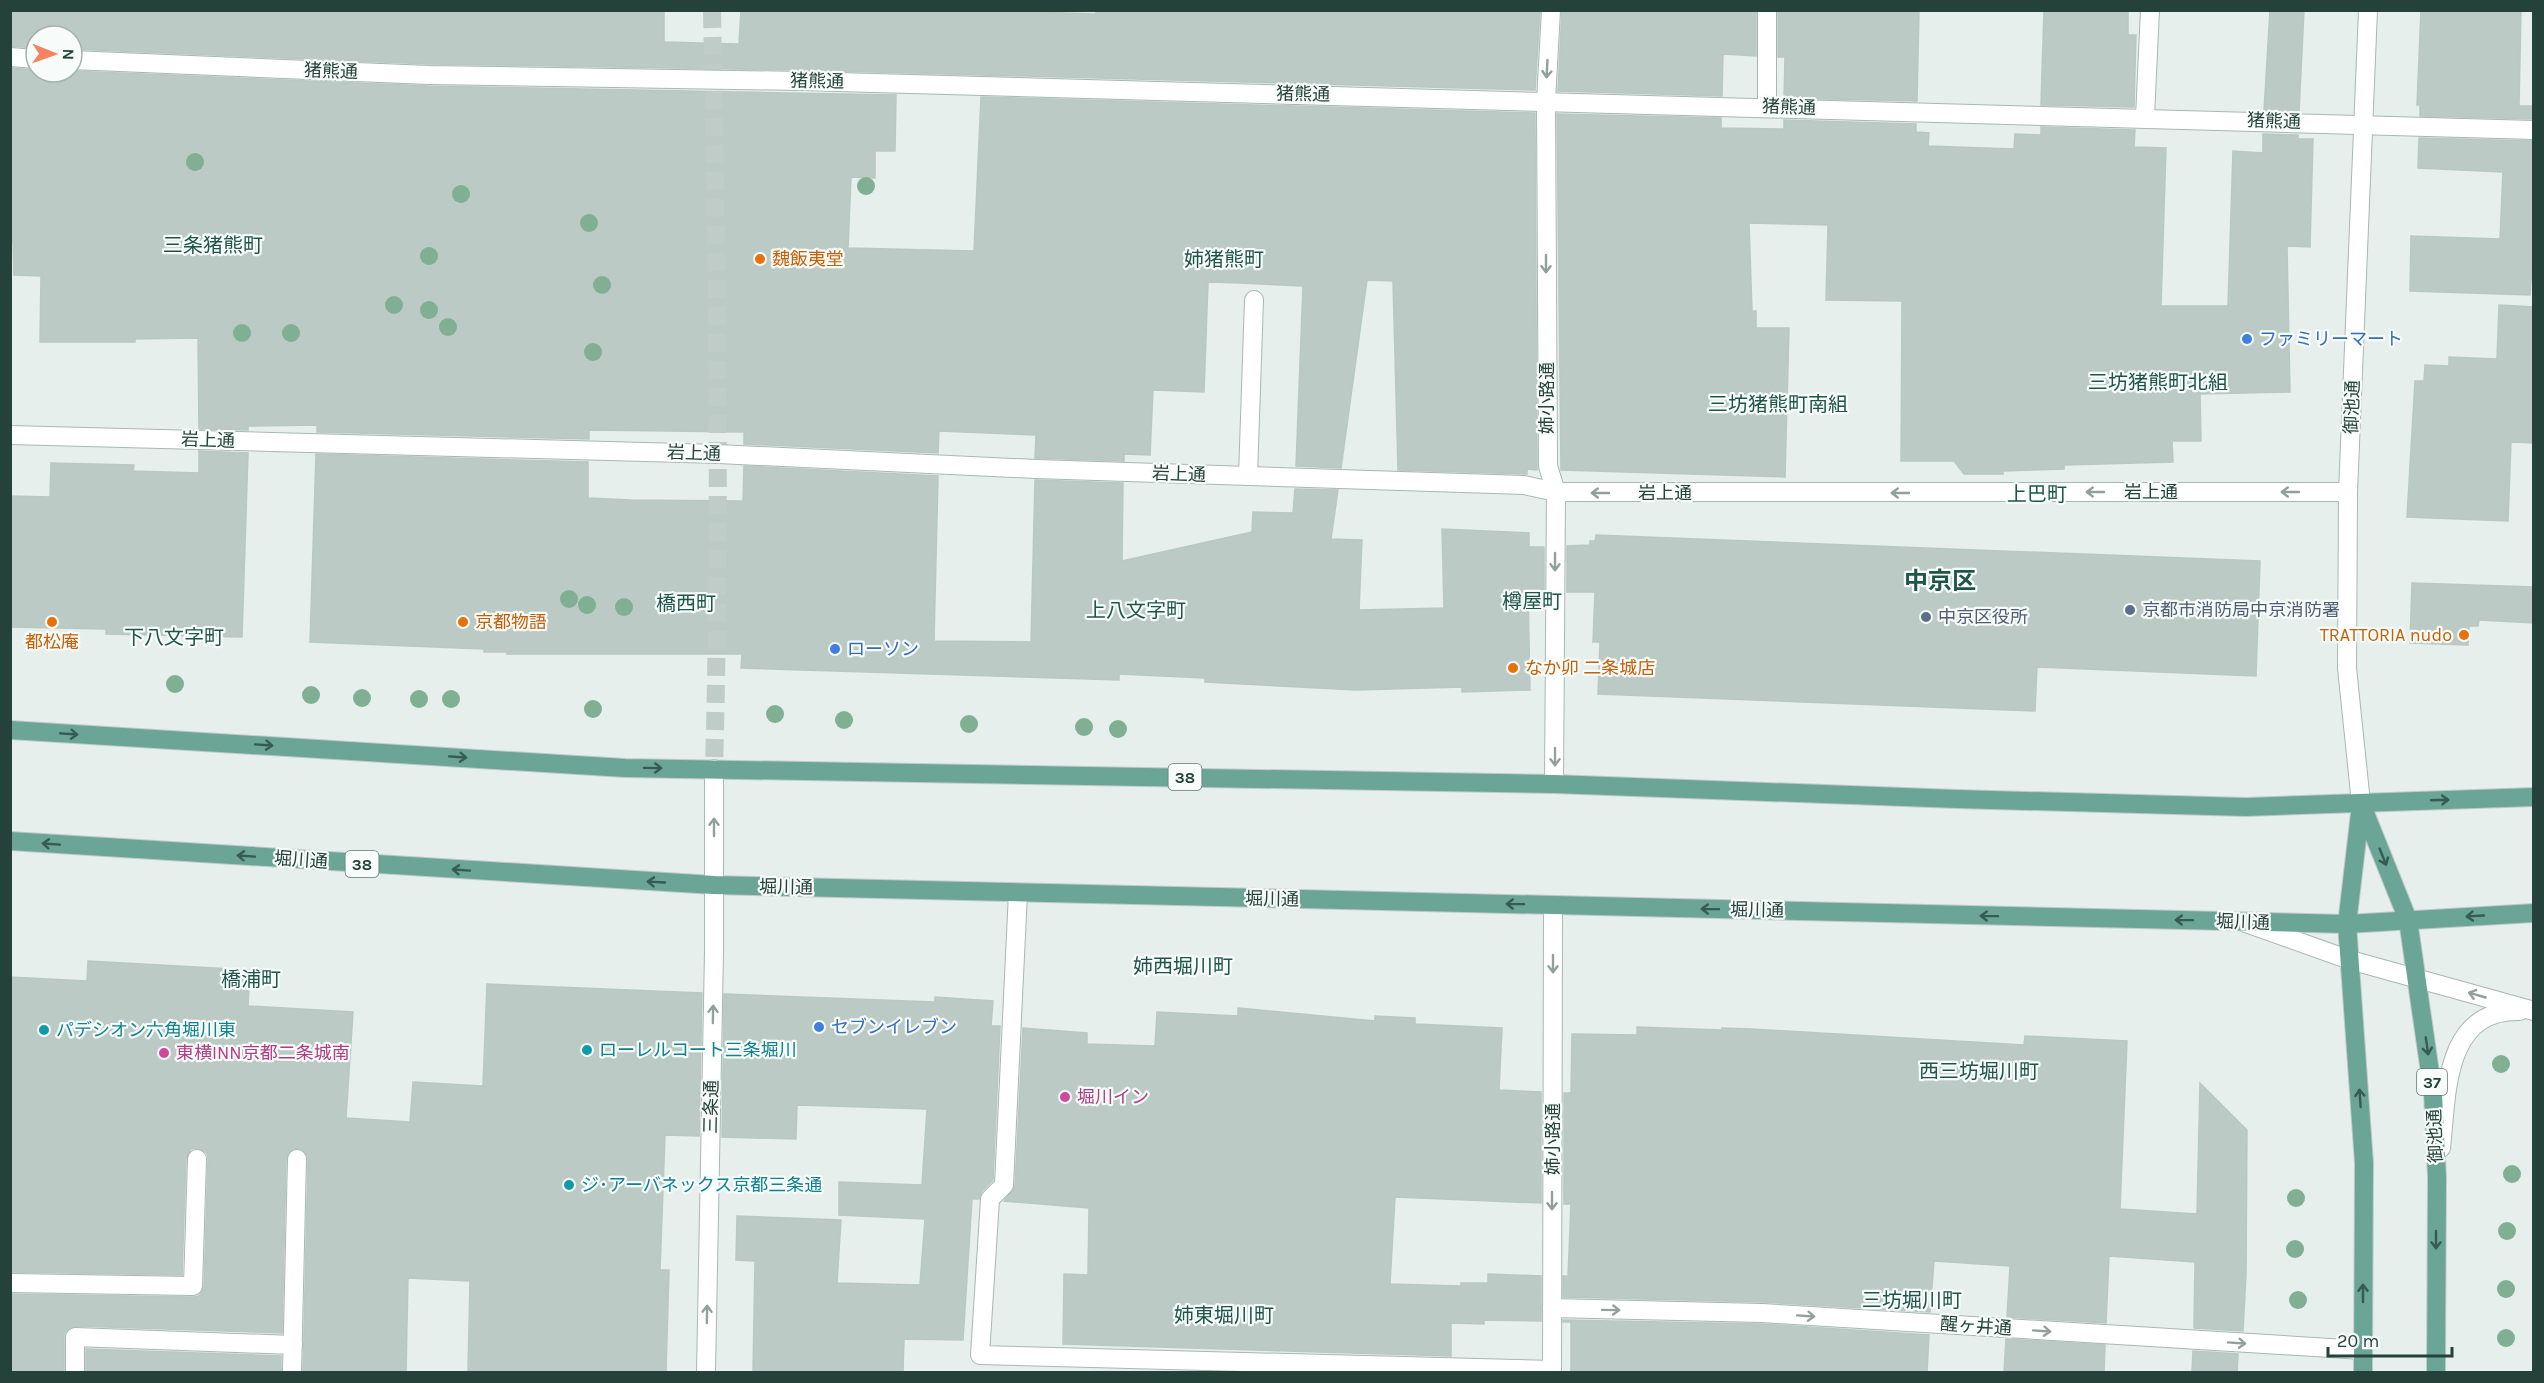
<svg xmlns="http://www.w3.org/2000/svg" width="2544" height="1383" viewBox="0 0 2544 1383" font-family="Karla,'Noto Sans JP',sans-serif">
<rect width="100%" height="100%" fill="#e6efeb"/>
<g fill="#bbcac4" stroke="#b8c9c2" stroke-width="1.5">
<path d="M10,10L167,12V10H664V42L739,44L741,10H978L1096,14V10H1540L1535,90L802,70L429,64L72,49V36H36V48L10,46Z"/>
<path d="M1562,10H1756V56L1723,54L1722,96L1558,91Z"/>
<path d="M1778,10H1919L1917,101L1784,98L1785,57H1778Z"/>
<path d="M2044,10H2128V35H2136L2134,107L2041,105Z"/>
<path d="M2270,10H2304L2299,112L2264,111Z"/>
<path d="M2421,10H2521L2519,106H2534V119L2420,116V105H2417Z"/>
<path d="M10,68L36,70V72L72,71L429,86L896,95L895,151H875V178L851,177L848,248L974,251L981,97L1535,113L1537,470L1527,469V474L1398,470L1393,281L1367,280L1341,468L1296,466L1303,286L1240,283L1208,282L1204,392L1153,390L1150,455L1124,454V461L1035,458L1036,435L939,431L938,453L744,444V432L589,430V439L317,432V425L248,426V430L199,429L198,338L135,339V342H40L41,276L14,275L13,242H10Z"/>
<path d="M1557,114L1721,118V128L1784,129V120L1916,124V132L1929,133L1928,146L2014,149L2015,134L2041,135V127L2135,130L2134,147L2166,148L2161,306H2228L2233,151L2263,153V134L2298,135V139H2313L2310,247L2287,246L2290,392L2200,394L2201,441H2172L2173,462L2064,465V469L2003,471V474H1964L1954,461H1901L1902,301L1826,300L1828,225L1749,223L1752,311H1756V328H1789L1785,477L1561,470Z"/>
<path d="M2419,138L2534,141V238L2530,295L2410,291L2411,236L2500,239L2503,172L2418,168Z"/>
<path d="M2499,305L2534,307V443L2511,442L2508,521L2407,517L2415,381H2424L2425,365L2449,366V357L2497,359Z"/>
<path d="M199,451L248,453L242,637L106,634V629L10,627V496L50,497L51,463L134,465L133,471L199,473Z"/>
<path d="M316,454L588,462V498L631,500L743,501L744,466L938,476L934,641L1031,642L1035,480L1123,483L1122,561L1252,532L1253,512L1293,513L1295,489L1338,490L1331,539L1362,540L1359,610L1444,608L1442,529L1529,533V547H1544V591H1528L1530,690L1462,692V687L1356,690L1205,682V678L1119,674V680L741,668L742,654H507V652H484V649L310,642Z"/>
<path d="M1596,535L2260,561L2256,676L2037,667L2035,711L1598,694L1600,642H1593L1595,592H1567V546L1590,545V541H1595Z"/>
<path d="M2412,583L2534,587V623L2479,620L2478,626H2469L2468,645L2410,643Z"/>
<path d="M88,961L250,970L248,1006L353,1012L346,1118L410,1122L413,1082L483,1086L487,984L702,993L699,1136L665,1135L660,1270H669L666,1372H468L470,1281L408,1278L406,1372H303L308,1159L303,1150L297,1148L288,1153L286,1159L282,1333L75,1326L66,1331L64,1336V1372H10V1294L193,1297L199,1296L204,1287L208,1159L207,1153L198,1148L191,1149L186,1159L182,1275L10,1272V977L87,981Z"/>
<path d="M724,994L935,1002V997L993,1001L991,1026H1000L993,1180L982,1191L979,1199H972L963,1340L904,1339L903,1372H753L755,1261L736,1260L737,1216L841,1220L837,1283L920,1285L925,1219L839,1215V1182L922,1185L927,1109L797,1105L796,1139L722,1137Z"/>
<path d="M1238,1008L1375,1021V1016L1415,1018V1024L1502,1028L1499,1090L1541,1092V1203L1395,1197L1390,1284L1461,1286V1283H1488V1274L1541,1276V1321L1484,1320V1324L1451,1323V1356L1063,1344L1064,1274L1088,1275L1089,1208L1004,1201L1015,1186L1023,1028L1087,1033V1044L1155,1046L1157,1012L1238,1016Z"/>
<path d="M1637,1027L1722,1030V1028L1752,1029L2024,1045L2025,1036L2127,1041L2120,1209L2197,1214L2200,1083L2247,1130L2246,1274L2243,1331L2194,1328L2195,1262L2109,1256L2106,1323L2007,1317L2010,1266L1934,1261L1930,1312L1763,1302L1563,1297V1276H1568L1571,1204H1564V1093H1571L1572,1034L1637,1035Z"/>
<path d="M1563,1320L1762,1324L1929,1335L1927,1372H1571V1322H1563Z"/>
<path d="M2006,1339L2105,1345L2104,1372H2004Z"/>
<path d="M86,1349L281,1356V1372H86Z"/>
<path d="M2193,1351L2238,1354L2237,1372H2192Z"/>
</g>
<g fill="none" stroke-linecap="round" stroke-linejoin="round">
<path stroke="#bfccc8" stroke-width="18" stroke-dasharray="18 9" stroke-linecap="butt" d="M712,10C717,263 721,516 714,769"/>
<defs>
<g id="minor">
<path d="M1551,10L1546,101L1548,466L1556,492L1554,784"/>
<path d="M10,57L36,59"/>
<path d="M72,60L429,75L802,81L2534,130"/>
<path d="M1767,107V10"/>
<path d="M2145,117L2150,10"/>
<path d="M10,435L718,454L1036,469L1524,485L1556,492H2348"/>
<path d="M1248,476L1254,300"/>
<path d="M2361,803L2347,668L2348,492L2368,10"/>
<path d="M1018,893L1004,1185L990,1199L980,1355L1552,1370"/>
<path d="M2246,923L2350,960L2534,1011"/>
<path d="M2441,1148C2447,1093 2444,1009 2520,1011"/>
<path d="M10,1283L193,1286L197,1159"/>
<path d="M1552,1308L1762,1313L2363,1350"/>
<path d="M75,1372V1337L293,1345"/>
<path d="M292,1372L297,1159"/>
<path d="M706,1372L714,952V769"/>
<path d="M1552,1372L1553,905"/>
</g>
<g id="major">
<path d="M10,730L625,768L1554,784L1957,799L2246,807L2534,797"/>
<path d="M2361,803L2408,920L2433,1093L2437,1178L2436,1372"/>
<path d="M2361,805L2347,924L2364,1163L2363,1372"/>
<path d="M10,841L714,885L2347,924L2534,913"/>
</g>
</defs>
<use href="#minor" stroke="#a8b8b2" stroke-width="20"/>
<use href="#major" stroke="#c2cac8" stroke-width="20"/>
<use href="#minor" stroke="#fff" stroke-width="18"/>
<use href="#major" stroke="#6aa596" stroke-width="18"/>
</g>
<g fill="#80af93">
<circle cx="195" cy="162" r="9"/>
<circle cx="866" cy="186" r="9"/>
<circle cx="461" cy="194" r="9"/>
<circle cx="589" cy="223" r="9"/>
<circle cx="429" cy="256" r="9"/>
<circle cx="602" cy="285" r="9"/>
<circle cx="394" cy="305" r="9"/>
<circle cx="429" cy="310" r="9"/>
<circle cx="448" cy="327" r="9"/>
<circle cx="242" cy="333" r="9"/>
<circle cx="291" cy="333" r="9"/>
<circle cx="593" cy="352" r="9"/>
<circle cx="569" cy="599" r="9"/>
<circle cx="587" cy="605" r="9"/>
<circle cx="624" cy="607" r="9"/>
<circle cx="175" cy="684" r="9"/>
<circle cx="311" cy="695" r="9"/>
<circle cx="362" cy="698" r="9"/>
<circle cx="419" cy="699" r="9"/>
<circle cx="451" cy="699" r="9"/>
<circle cx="593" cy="709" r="9"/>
<circle cx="775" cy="714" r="9"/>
<circle cx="844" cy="720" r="9"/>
<circle cx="969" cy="724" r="9"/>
<circle cx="1084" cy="727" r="9"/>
<circle cx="1118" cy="729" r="9"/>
<circle cx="2501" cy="1064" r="9"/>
<circle cx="2512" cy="1174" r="9"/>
<circle cx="2296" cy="1198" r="9"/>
<circle cx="2507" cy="1231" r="9"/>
<circle cx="2295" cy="1249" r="9"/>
<circle cx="2506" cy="1289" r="9"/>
<circle cx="2298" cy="1300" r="9"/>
<circle cx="2506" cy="1338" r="9"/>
</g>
<defs><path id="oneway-shaft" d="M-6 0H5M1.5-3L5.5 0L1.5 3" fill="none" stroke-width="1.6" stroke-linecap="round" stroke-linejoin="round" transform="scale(1.5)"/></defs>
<g stroke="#92a09c">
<use href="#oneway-shaft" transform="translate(1547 69) rotate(93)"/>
<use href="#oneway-shaft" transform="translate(1546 264) rotate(90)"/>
<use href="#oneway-shaft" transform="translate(2095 492) rotate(180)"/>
<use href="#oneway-shaft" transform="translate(2290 492) rotate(180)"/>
<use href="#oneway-shaft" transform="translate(1600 493) rotate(180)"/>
<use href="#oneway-shaft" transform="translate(1900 493) rotate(-180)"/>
<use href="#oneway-shaft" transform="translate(1555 562) rotate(90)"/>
<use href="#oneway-shaft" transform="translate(1555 757) rotate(90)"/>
<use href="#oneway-shaft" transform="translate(714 827) rotate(-90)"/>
<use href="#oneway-shaft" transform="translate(1553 964) rotate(90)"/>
<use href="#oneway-shaft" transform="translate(2477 995) rotate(-164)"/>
<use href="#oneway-shaft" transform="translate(713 1014) rotate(-89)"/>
<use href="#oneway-shaft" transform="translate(1552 1201) rotate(90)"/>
<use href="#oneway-shaft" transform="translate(1611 1310) rotate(1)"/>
<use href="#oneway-shaft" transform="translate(707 1314) rotate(-89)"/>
<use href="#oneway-shaft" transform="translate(1806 1316) rotate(4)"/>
<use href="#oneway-shaft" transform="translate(2042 1331) rotate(4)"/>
<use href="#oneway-shaft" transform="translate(2237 1343) rotate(4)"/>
</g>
<g stroke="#365b51">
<use href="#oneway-shaft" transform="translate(69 734) rotate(4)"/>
<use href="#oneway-shaft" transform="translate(264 745) rotate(4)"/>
<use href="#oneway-shaft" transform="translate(458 757) rotate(4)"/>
<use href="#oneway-shaft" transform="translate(653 768) rotate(1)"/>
<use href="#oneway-shaft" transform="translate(2440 800) rotate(-2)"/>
<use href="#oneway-shaft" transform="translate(51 844) rotate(-176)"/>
<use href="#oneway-shaft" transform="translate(246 856) rotate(-176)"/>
<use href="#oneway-shaft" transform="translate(2383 857) rotate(68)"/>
<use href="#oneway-shaft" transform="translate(461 870) rotate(-176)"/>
<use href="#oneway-shaft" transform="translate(656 882) rotate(-177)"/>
<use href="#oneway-shaft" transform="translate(1515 904) rotate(-179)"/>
<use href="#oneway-shaft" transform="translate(1710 909) rotate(-179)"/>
<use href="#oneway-shaft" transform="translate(1989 916) rotate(-179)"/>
<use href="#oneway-shaft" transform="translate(2475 916) rotate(177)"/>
<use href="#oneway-shaft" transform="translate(2184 920) rotate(-179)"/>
<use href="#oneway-shaft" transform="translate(2427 1046) rotate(82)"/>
<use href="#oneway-shaft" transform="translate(2360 1098) rotate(-94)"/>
<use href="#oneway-shaft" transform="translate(2436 1240) rotate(90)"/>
<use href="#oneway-shaft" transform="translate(2363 1293) rotate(-90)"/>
</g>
<g fill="#e8710a" stroke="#f7fbf9" stroke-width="2">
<circle cx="760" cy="259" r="6"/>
<circle cx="52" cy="622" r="6"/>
<circle cx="463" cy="622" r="6"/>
<circle cx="2464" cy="635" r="6"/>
<circle cx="1513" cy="668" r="6"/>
</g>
<g fill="#3f7fe0" stroke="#f7fbf9" stroke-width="2">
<circle cx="2247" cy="339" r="6"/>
<circle cx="835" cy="649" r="6"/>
<circle cx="819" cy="1027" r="6"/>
</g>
<g fill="#5c6f8a" stroke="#f7fbf9" stroke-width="2">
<circle cx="2130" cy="610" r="6"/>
<circle cx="1926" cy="617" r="6"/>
</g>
<g fill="#0f9aa8" stroke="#f7fbf9" stroke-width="2">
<circle cx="44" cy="1030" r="6"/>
<circle cx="587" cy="1050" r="6"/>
<circle cx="569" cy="1185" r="6"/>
</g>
<g fill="#d1479c" stroke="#f7fbf9" stroke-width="2">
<circle cx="164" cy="1053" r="6"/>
<circle cx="1065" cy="1097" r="6"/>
</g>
<g text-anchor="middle" stroke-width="4.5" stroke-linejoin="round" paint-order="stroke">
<g fill="#f7fbf9" stroke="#637a73" stroke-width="1.5">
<rect x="1168.5" y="764" width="33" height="26" rx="4.5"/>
<rect x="345.5" y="851" width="33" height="26" rx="4.5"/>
<rect x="2417" y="1069" width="30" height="26" rx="4.5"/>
</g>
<g font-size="16" font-weight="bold" fill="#24423a">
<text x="1185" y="783">38</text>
<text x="362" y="870">38</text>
<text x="2432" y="1088">37</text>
</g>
<g font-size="18" fill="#24423a" stroke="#f7fbf9">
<text transform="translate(331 71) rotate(2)" y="6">猪熊通</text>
<text transform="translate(817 81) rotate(1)" y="6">猪熊通</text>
<text transform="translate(1303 94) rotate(1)" y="6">猪熊通</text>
<text transform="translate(1789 107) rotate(2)" y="6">猪熊通</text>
<text transform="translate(2274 121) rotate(2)" y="6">猪熊通</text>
<text transform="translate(1547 398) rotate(-90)" y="6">姉小路通</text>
<text transform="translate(2352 407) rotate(-88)" y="6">御池通</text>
<text transform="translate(208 440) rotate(2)" y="6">岩上通</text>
<text transform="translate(694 453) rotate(2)" y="6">岩上通</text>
<text transform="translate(1179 474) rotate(2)" y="6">岩上通</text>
<text x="2151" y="498">岩上通</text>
<text x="1665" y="499">岩上通</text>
<text transform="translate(301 860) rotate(4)" y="6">堀川通</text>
<text transform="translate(786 887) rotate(1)" y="6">堀川通</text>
<text transform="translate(1272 899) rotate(1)" y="6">堀川通</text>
<text transform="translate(1757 910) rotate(1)" y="6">堀川通</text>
<text transform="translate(2243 922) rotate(2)" y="6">堀川通</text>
<text transform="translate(711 1107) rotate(-89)" y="6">三条通</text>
<text transform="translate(2435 1136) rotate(-92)" y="6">御池通</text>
<text transform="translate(1553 1139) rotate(-90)" y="6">姉小路通</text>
<text transform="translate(1976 1326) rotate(4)" y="6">醒ヶ井通</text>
</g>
<g font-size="18" fill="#c56008" stroke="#f7fbf9" text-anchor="start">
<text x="772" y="265">魏飯夷堂</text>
<text x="475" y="628">京都物語</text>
<text x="2452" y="641" text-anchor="end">TRATTORIA nudo</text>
<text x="52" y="648" text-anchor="middle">都松庵</text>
<text x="1525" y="674">なか卯 二条城店</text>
</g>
<g font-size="18" fill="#366cbe" stroke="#f7fbf9" text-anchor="start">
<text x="2259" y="345">ファミリーマート</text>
<text x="847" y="655">ローソン</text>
<text x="831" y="1033">セブンイレブン</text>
</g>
<g font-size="18" fill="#4e5e75" stroke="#f7fbf9" text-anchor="start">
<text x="2142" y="616">京都市消防局中京消防署</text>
<text x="1938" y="623">中京区役所</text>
</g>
<g font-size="18" fill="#0d838f" stroke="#f7fbf9" text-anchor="start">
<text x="56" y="1036">パデシオン六角堀川東</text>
<text x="599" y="1056">ローレルコート三条堀川</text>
<text x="581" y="1191">ジ･アーバネックス京都三条通</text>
</g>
<g font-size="18" fill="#b23c85" stroke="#f7fbf9" text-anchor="start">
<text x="176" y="1059">東横INN京都二条城南</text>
<text x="1077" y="1103">堀川イン</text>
</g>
<g font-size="20" fill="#1f5548" stroke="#f7fbf9">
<text x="213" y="252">三条猪熊町</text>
<text x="1224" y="266">姉猪熊町</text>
<text x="2158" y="389">三坊猪熊町北組</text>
<text x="1778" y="411">三坊猪熊町南組</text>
<text x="2037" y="501">上巴町</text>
<text x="1532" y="608">樽屋町</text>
<text x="686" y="610">橋西町</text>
<text x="1136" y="617">上八文字町</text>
<text x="174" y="644">下八文字町</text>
<text x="1183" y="973">姉西堀川町</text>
<text x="251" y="986">橋浦町</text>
<text x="1979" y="1078">西三坊堀川町</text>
<text x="1912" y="1307">三坊堀川町</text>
<text x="1224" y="1322">姉東堀川町</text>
</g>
<g font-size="24" font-weight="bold" fill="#1f5548" stroke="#f7fbf9">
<text x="1940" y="589">中京区</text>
</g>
</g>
<rect width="2544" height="1383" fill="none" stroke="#24423a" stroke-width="24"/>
<g transform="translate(54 54) rotate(91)"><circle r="28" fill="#f7fbf9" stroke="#a3b1ad" stroke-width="1.5"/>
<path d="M0-4.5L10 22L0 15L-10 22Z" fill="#f4845f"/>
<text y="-9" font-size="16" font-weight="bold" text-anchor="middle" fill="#24423a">N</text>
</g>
<path d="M2328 1347v9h124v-9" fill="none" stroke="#24423a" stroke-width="3"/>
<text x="2337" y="1347" font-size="18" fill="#24423a" stroke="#f7fbf9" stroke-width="4.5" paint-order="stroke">20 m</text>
</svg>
